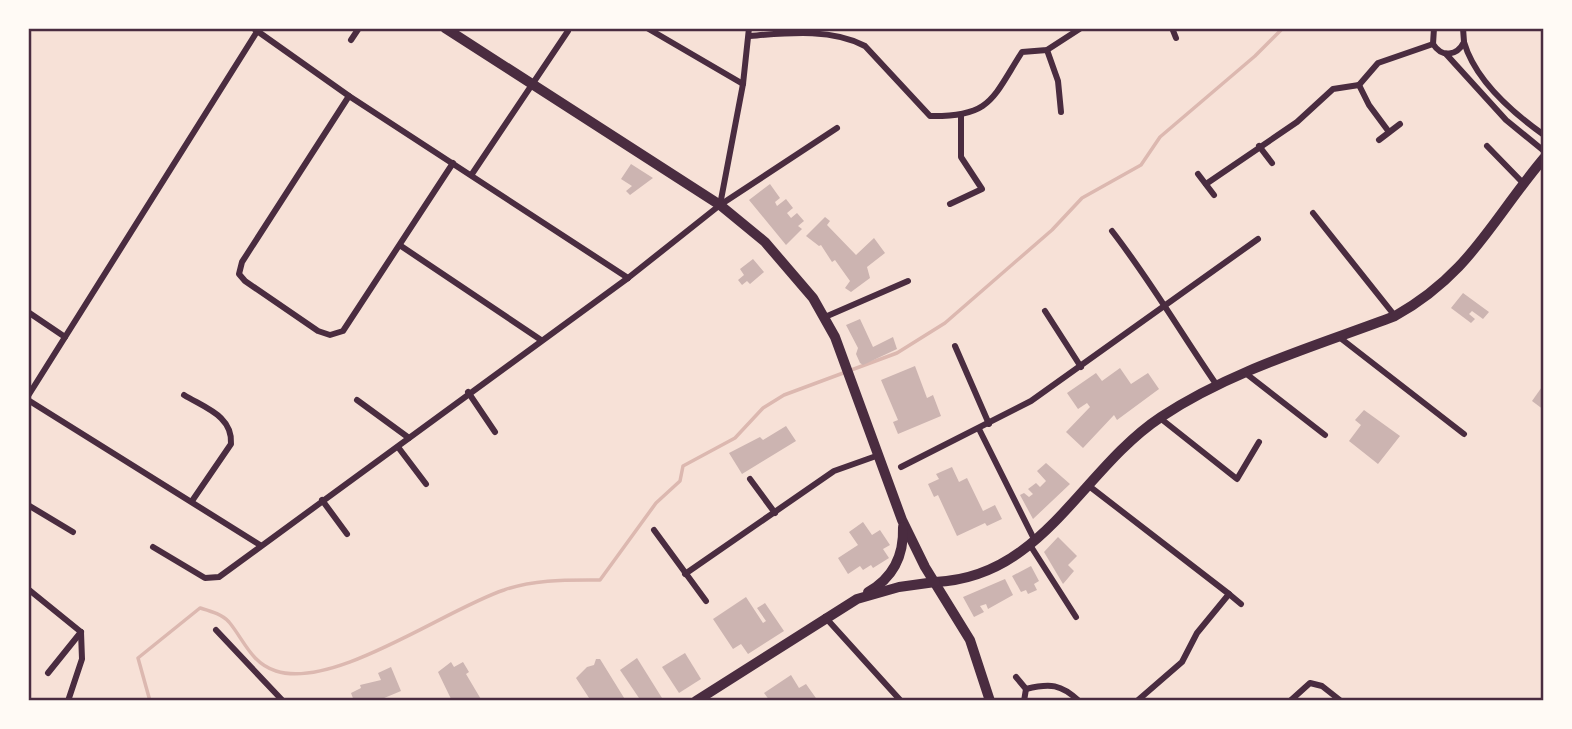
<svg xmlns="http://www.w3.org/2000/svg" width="1572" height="729" viewBox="0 0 1572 729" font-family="Raleway,sans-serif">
<rect width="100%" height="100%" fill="#f7e1d7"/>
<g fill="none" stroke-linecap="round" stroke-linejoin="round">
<path stroke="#dcb8b0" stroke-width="3.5" d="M150,701L138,658L200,608C210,611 222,614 229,622C244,640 251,663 276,671C334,690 446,609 504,590C535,579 567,580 600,580L656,503L680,481L683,466L735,438L763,408L784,395L897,353L945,323L1052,230L1082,198L1141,165L1160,137L1255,56L1283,28"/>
</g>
<g fill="#ccb4b1">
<path d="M631,164L653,178L630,195L626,191L632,186L621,179Z"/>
<path d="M770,184L780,198L775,202L777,206L786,199L793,208L787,213L791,218L797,213L804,221L798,226L802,229L786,245L749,200Z"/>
<path d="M825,217L830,221L827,225L856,255L874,238L885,253L867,267L870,278L851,292L845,288L850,281L835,260L832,262L821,245L819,246L806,236Z"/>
<path d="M753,259L764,272L750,284L747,281L742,285L738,280L744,275L740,269Z"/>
<path d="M1463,293L1489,312L1483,319L1472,311L1469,314L1475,319L1471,323L1451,308Z"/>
<path d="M860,319L873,347L893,337L897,349L863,365L860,363L856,354L858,348L846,325Z"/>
<path d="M915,366L927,398L933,395L941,416L898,434L893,422L898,420L881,380Z"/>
<path d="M1120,368L1131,384L1148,373L1159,389L1117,420L1114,415L1083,448L1066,432L1090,407L1087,403L1078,409L1067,393L1096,373L1102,381Z"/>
<path d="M1544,384V410L1532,401Z"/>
<path d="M1364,410L1400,436L1378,464L1349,441L1361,425L1355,420Z"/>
<path d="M786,426L796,441L742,474L729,453L760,437L763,440Z"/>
<path d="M1046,463L1070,484L1033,519L1020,495L1024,493L1029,497L1033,494L1028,489L1036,483L1040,487L1046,481L1037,471Z"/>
<path d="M952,467L959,482L967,478L983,511L995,505L1002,519L987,526L985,523L957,536L938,495L934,497L928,484L939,479L936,474Z"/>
<path d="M863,522L872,535L880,530L890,545L883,549L889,558L873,568L871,565L863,570L860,566L848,574L838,558L858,545L849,532Z"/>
<path d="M1058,537L1077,556L1068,565L1074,571L1063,584L1044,552Z"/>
<path d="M1031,566L1039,581L1034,584L1037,590L1028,594L1026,590L1021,592L1012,576Z"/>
<path d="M1005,579L1013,595L988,609L986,604L980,606L984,612L974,617L963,597Z"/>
<path d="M746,597L763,623L766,621L757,608L765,603L784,631L748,654L741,644L733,649L713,619Z"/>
<path d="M685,653L701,679L679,693L662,667Z"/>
<path d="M637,658L662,698L657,701H641L620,670Z"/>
<path d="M596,659H600L626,701H591L576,678L587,667L594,665Z"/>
<path d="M451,662L454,667L463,662L469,672L466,674L482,701H452L438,672Z"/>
<path d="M391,667L401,691L377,701H354L351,693L361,688L360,685L381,680L378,673Z"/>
<path d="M791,675L799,688L806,684L818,701H770L764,693Z"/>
</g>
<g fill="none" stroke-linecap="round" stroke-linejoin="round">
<g stroke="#4a2c40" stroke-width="6">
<path d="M253,28L349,96L628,278"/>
<path d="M647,28L743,84"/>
<path d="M1172,28L1176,38"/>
<path d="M1434,28L1433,44C1442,58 1457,56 1464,42L1463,28"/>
<path d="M750,36C787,33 831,28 865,46L930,116C991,117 992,99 1022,52L1047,50L1081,28"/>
<path d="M351,40L359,28"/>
<path d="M1464,42C1475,80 1513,113 1544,135"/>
<path d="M1047,50L1058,81L1061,112"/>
<path d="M1446,54L1506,120L1544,151"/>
<path d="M1359,85L1369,105L1389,132"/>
<path d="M349,96L242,262L239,274L245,281L318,331L330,335L343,331L453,163"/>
<path d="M1379,140L1400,124"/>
<path d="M1259,146L1272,163"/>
<path d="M1487,146L1523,183"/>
<path d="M472,174L568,31"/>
<path d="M1198,174L1214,195"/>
<path d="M1206,184L1297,122L1333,89L1359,85L1378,63L1433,44"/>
<path d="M950,204L982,189L961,157V115"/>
<path d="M720,205L743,84L749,28"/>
<path d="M1313,213L1395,316"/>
<path d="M1112,231C1150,280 1181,333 1216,384"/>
<path d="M401,246L541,340"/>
<path d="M1045,311L1081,367"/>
<path d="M28,312L65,337"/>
<path d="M825,317L908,281"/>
<path d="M1339,337L1464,434"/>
<path d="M955,346L989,424"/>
<path d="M1244,372L1325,435"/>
<path d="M468,392L495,432"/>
<path d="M184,395C205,408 233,416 231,444L192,501"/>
<path d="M28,396L258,30"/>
<path d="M28,400L260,545"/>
<path d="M357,400L409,438"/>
<path d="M1160,418L1237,479L1259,442"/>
<path d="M979,429L1035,541"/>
<path d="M398,447L426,484"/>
<path d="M901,467L1031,401L1258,239"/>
<path d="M750,479L775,513"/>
<path d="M1089,486L1229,594L1197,633L1182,662L1137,701"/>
<path d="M322,500L347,534"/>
<path d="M28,505L73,532"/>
<path d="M654,530L706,601"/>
<path d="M1030,545L1076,617"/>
<path d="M153,547L205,578L219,577L628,278L720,205L837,128"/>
<path d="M685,574L834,471L879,455"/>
<path d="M28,589L81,632"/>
<path d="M1229,594L1241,604"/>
<path d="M825,617L901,701"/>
<path d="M216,630L283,701"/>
<path d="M48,673L81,632"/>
<path d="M1016,677L1026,689L1024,701"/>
<path d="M1026,689C1050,683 1061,684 1079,701"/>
<path d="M68,701L82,659L81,632"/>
<path d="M1290,701L1310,683L1322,686L1341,701"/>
</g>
<path stroke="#4a2c40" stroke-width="10" d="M935,582C1043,578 1081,470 1161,417C1232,370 1316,346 1395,316C1470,274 1491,221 1544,158"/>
<g stroke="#4a2c40" stroke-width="10">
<path d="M445,28L720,205L765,242L813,298L835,337L902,520L925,567L970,640L990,701"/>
<path d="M868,592C893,578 904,555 903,527"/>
<path d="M696,701L857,599L899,587L935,582"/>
</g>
</g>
<rect width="1572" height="729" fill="none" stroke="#fffaf5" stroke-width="60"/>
<rect x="30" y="30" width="1512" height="669" fill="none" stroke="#4a2c40" stroke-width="2.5"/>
</svg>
